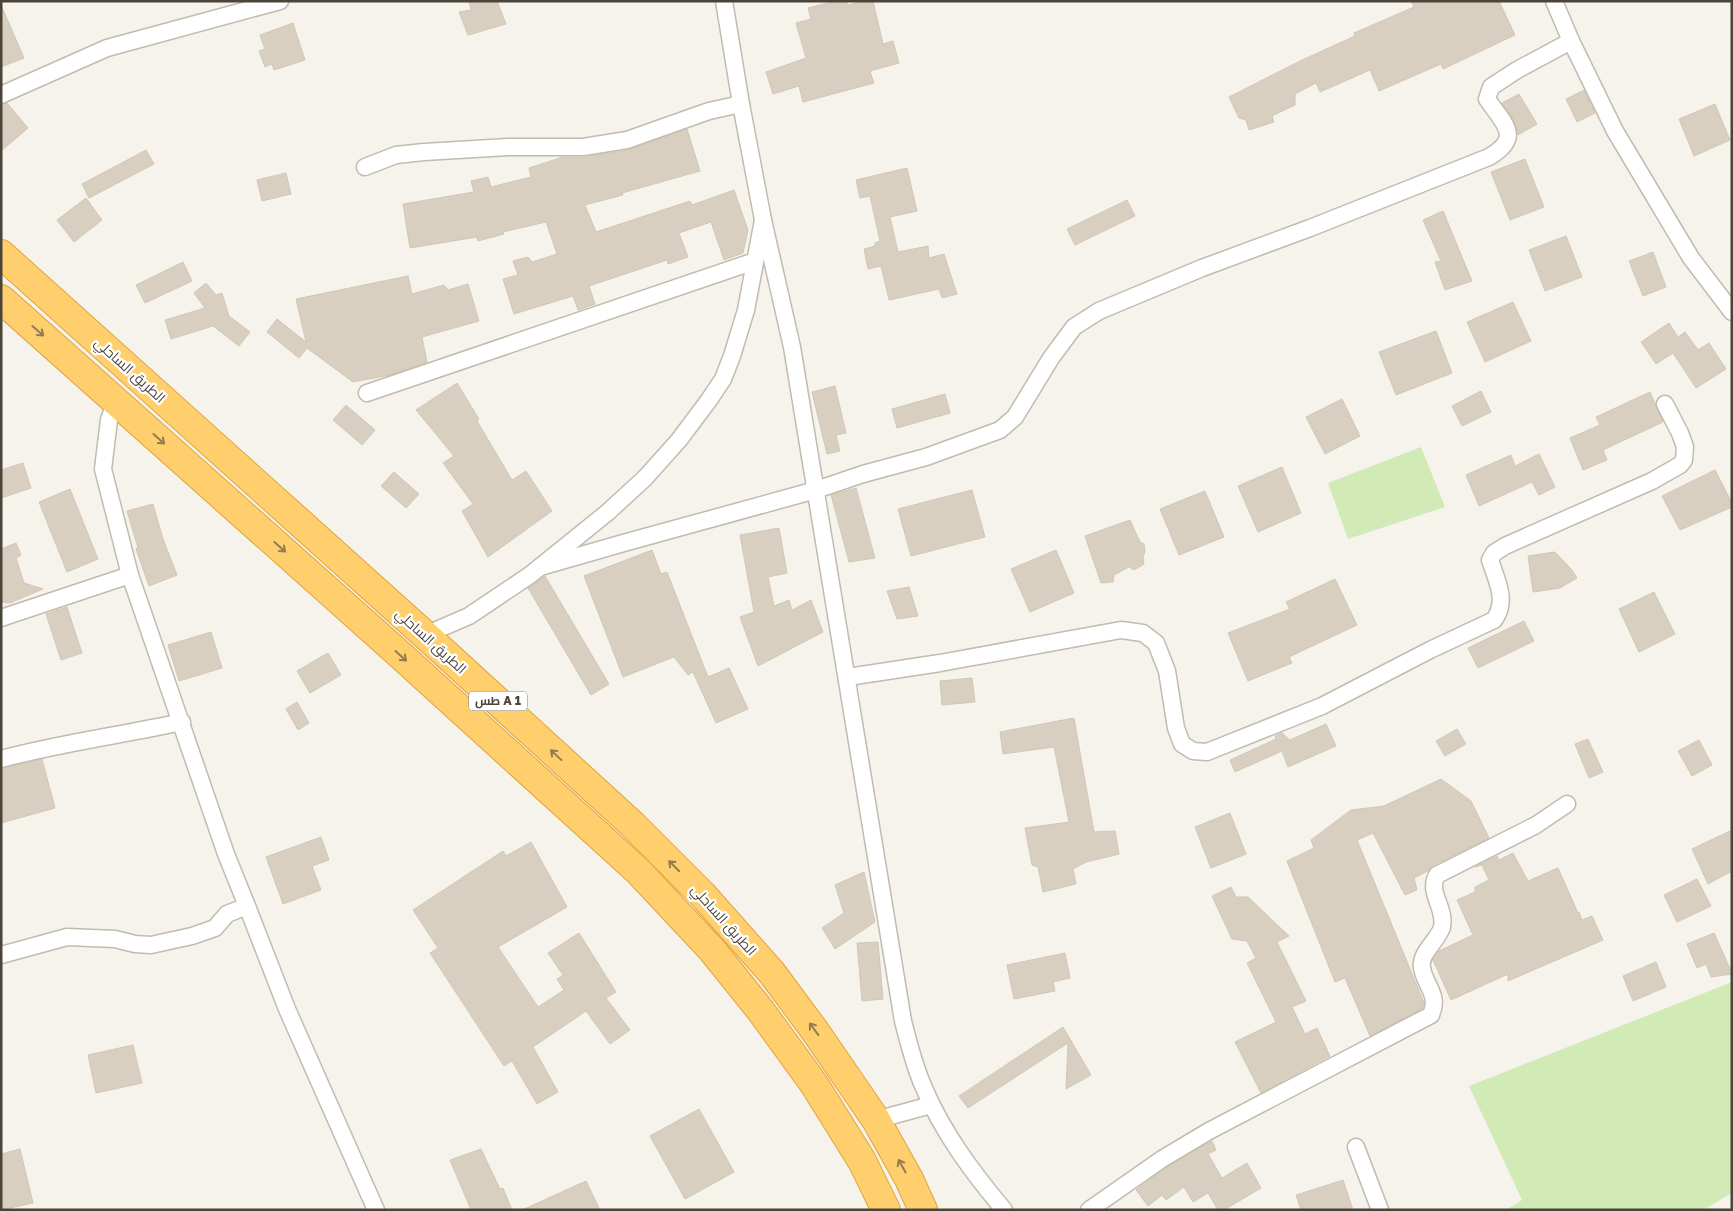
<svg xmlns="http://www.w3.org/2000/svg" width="1733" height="1211" viewBox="0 0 1733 1211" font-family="'Golos Text',Cairo,sans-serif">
<rect width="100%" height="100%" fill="#f6f3ec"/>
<g fill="#d2eab5">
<path d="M1421,447L1445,507L1348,539L1328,483Z"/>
<path d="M1732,982V1193L1703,1210H1506L1522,1200L1469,1086Z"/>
</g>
<g fill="#d8cfc1" stroke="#d3c7b4">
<path d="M469,1H497L506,24L468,35L459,12L471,10Z"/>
<path d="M835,1H846L848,5L865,1H873L883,44L893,41L899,63L870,71L874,83L803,102L799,86L773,94L766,72L806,58L796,23L811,19L808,8Z"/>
<path d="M1411,1H1499L1515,35L1443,69L1441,64L1379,91L1370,70L1320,92L1316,83L1295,94V105L1272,116L1274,122L1249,130L1246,120L1239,118L1229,97L1300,61L1355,36L1354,33L1414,7Z"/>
<path d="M1,5L24,58L1,67Z"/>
<path d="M293,23L305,60L274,70L272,64L265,67L259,51L265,49L260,35Z"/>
<path d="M1584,90L1595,113L1577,122L1566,99Z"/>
<path d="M1519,94L1537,124L1518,135L1513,119L1502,103Z"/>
<path d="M7,103L28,128L1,151V105Z"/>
<path d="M1715,104L1730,140L1694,156L1679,119Z"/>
<path d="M687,129L700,171L622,193L623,195L585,205L596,232L690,201L692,205L734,190L748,230L743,253L724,260L711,222L679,233L688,257L668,264L667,260L589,286L595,304L578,310L573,296L514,314L503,279L518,275L513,261L528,257L532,262L557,254L546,222L503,232L504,234L478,241L477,237L410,248L403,204L474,192L471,181L488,177L491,187L531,177L529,168L563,157H585L629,150Z"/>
<path d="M146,150L154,164L89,198L82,184Z"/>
<path d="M1525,159L1544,207L1510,220L1491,172Z"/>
<path d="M907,168L917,211L890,217L898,252L928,246L929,258L944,254L957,294L942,298L939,289L889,300L881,266L868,269L864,249L875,246V243L880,241L870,196L860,198L856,180Z"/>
<path d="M286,173L291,194L262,201L257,180Z"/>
<path d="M86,198L102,220L74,242L57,220Z"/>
<path d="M1127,200L1135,216L1075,245L1067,229Z"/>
<path d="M1443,211L1472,281L1445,290L1435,262L1441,261L1423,220Z"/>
<path d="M1566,236L1582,277L1545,291L1529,250Z"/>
<path d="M1653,252L1666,287L1643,296L1629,261Z"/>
<path d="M183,262L192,281L145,303L136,285Z"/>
<path d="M408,276L412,294L444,285L448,290L468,284L479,321L422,337L427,362L390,375L353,382L307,348L299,358L267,332L277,319L306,342L296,299Z"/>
<path d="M206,283L216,295L222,293L229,316L250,332L239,346L213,326L171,339L165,320L205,308L194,293Z"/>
<path d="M1513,302L1531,341L1485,362L1467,322Z"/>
<path d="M1669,323L1678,337L1685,332L1698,350L1709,343L1726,369L1696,388L1673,353L1656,364L1641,342Z"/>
<path d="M1436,331L1452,373L1396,395L1379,352Z"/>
<path d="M457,383L479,419L477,421L512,480L526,471L552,511L488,557L462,511L473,504L443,463L454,456L416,410Z"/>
<path d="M835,386L846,433L836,435L840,451L827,454L812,392Z"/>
<path d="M1481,391L1491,412L1462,426L1452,406Z"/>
<path d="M1650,392L1663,422L1603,450L1607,460L1583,470L1570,438L1600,425L1596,417Z"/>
<path d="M945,394L950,413L897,428L892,409Z"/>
<path d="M1342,399L1360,436L1325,454L1306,417Z"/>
<path d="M346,405L375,430L362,445L333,420Z"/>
<path d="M1539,454L1555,487L1539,495L1532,482L1479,506L1466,475L1511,455L1515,466Z"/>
<path d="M23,463L31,488L1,498V470Z"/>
<path d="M1282,467L1301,513L1258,532L1238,486Z"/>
<path d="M1715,470L1732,503V507L1680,530L1662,496Z"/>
<path d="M394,472L419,494L406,508L381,486Z"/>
<path d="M856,488L875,558L849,562L831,495Z"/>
<path d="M70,489L98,559L67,572L39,502Z"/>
<path d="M972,490L985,537L911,556L898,509Z"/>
<path d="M1205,491L1224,537L1179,555L1160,509Z"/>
<path d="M153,504L163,539L177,575L149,586L136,549L138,548L127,511Z"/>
<path d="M1130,520L1140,542L1144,544L1145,551L1143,557L1144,564L1134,570L1129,567L1114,575L1113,582L1101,583L1085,536Z"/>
<path d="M779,528L787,573L768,577L774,606L789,600L792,610L811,600L823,632L758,666L740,617L754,612L740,535Z"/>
<path d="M16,543L21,555L16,558L24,583L43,589L10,603L1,602V549Z"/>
<path d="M652,550L661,574L667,572L708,677L729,668L748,709L716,723L693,672L688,675L674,657L623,677L584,576Z"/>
<path d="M1056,550L1074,593L1030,612L1011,569Z"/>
<path d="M1555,552L1572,570L1577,578L1560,588L1533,592L1528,556Z"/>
<path d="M545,576L609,684L591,695L528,588Z"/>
<path d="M1335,579L1357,625L1289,657L1292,663L1248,681L1228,633L1290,609L1286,602Z"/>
<path d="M909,587L918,616L897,619L887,591Z"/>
<path d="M1654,592L1675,634L1639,652L1619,609Z"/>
<path d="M67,607L82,653L61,660L46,614Z"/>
<path d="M1524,621L1534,641L1478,668L1468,648Z"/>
<path d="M211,632L222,668L179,681L168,645Z"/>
<path d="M328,653L341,675L310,693L297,671Z"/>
<path d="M972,678L975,702L942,705L940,681Z"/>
<path d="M297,702L309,723L298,730L286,709Z"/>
<path d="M1074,718L1094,832L1115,831L1119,854L1086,862L1073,869L1076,884L1043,892L1038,867L1032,865L1025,828L1069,822L1054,747L1003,754L1000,732Z"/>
<path d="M1326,724L1336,746L1288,767L1282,751L1235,772L1230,760L1276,739L1275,736L1282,733L1290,740Z"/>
<path d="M1457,729L1466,744L1445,756L1436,741Z"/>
<path d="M1588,739L1603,772L1589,778L1575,744Z"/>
<path d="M1699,740L1712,765L1692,776L1678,751Z"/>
<path d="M42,759L55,808L1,823V769Z"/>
<path d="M1441,779L1471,801L1489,838L1432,866L1428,871L1414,878L1417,890L1405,895L1373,833L1357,840L1424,1003L1423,1008L1370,1036L1345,978L1335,982L1287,861L1314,848L1311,840L1351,810L1384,806Z"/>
<path d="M1230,813L1246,854L1211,868L1195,827Z"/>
<path d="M1732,830V871L1708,884L1692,849Z"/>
<path d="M321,837L329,860L312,866L321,890L283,904L266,857Z"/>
<path d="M531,842L567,907L498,947L538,1007L564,990L557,979L563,975L548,953L579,933L616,992L606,998L630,1030L610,1044L586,1011L533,1047L558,1092L537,1104L512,1061L504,1066L430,953L438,948L413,910L503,851L506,856Z"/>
<path d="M1513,853L1528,881L1558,868L1578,913L1579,912L1582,920L1592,916L1603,940L1508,981V974L1451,1000L1433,960L1439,951L1473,935L1457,900L1475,892V887L1489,880L1482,865L1475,867L1497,856L1499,860Z"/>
<path d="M864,872L875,922L835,949L822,928L844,913L835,885Z"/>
<path d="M1697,879L1711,906L1677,922L1664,895Z"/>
<path d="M1231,887L1236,897H1248L1289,936L1277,942L1306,1001L1292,1007L1305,1034L1317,1028L1330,1056L1261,1093L1235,1042L1276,1022L1247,963L1256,958L1247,941L1232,939L1212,896Z"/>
<path d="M1714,933L1732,973V974L1711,977L1706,964L1697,968L1687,944Z"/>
<path d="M878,942L883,999L862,1001L857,943Z"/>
<path d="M1065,953L1070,978L1053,982L1055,991L1014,999L1007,965Z"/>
<path d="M1656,962L1666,987L1633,1001L1623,976Z"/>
<path d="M1063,1027L1091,1075L1066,1089L1068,1043L968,1108L959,1096Z"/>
<path d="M133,1045L142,1083L96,1093L88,1055Z"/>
<path d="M699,1109L734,1172L685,1199L650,1136Z"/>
<path d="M1212,1141L1216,1150L1208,1154L1222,1178L1247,1163L1261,1188L1224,1210H1218L1208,1193L1193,1202L1184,1187L1166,1200L1162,1195L1148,1206L1136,1190L1167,1167Z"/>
<path d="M20,1149L33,1203L1,1210V1154Z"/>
<path d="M481,1149L500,1189L503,1188L512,1210H471L450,1160Z"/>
<path d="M1343,1180L1353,1210H1301L1296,1195Z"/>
<path d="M586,1181L600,1210H522Z"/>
</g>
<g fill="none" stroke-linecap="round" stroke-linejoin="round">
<defs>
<g id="street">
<path d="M1554,1L1571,41L1615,131L1691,258L1732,312"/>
<path d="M1,95L107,48L280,1"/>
<path d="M365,167L396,155L424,152L508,147H583L627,140L709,111L741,104"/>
<path d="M763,220L792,347L903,1021C909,1044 914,1066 924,1088C943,1133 973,1173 1004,1210"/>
<path d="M367,393L755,261"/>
<path d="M116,400L109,420L103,469L130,575L226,854L247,906L287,1009L376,1210"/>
<path d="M540,567L627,542L816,490L863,474L926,457L1000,430L1015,417L1051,358L1074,327L1099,311L1202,268L1310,228L1489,157C1523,137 1504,124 1487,99L1491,87L1517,70L1571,41"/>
<path d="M1,618L130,575"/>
<path d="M425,635L469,616L530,575L608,512L645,478L679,440L709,400L723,379L732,356L746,310L763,220L741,104L724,1"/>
<path d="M848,677L940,663L1121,630L1143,633L1156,643L1167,671L1176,728L1182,744L1193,751L1207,752L1322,706L1430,650L1494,620C1508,601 1497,581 1490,560L1494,553L1505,546L1652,481L1680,465L1684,460L1685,447L1680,433L1665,404"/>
<path d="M1,759C60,743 122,735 182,722"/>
<path d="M1,955L67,937L115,939L135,944L151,945L192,936L215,928L227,914L247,906"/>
<path d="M876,1120L931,1105"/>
<path d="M1356,1147L1380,1210"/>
<path d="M1089,1210L1162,1159L1209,1131L1431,1015C1440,995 1425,986 1422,968C1419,953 1438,941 1442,927C1446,907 1427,893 1437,875L1536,825L1567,804"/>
</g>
<g id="highway">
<path d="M1,254L425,635L633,825L702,894L772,973L815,1031L876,1120L909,1179L923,1210"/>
<path d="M1,299L397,652L639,872L712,950L761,1011L814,1084L862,1161L886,1210"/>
</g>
</defs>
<use href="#street" stroke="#c2bbae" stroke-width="19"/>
<use href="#highway" stroke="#e0a43c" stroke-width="30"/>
<use href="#street" stroke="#fff" stroke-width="16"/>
<use href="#highway" stroke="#ffcf6e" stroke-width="28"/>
</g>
<defs><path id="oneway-shaft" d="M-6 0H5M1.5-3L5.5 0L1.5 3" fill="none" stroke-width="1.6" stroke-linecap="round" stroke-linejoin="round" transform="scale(1.25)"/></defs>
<g stroke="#937c4e">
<use href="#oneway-shaft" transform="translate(38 331) rotate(41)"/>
<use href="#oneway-shaft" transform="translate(159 439) rotate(42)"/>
<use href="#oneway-shaft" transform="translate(280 547) rotate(42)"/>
<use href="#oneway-shaft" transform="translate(401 656) rotate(42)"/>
<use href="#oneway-shaft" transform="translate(556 755) rotate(-137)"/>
<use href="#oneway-shaft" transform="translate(674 866) rotate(-135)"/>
<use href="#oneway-shaft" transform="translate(814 1029) rotate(-126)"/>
<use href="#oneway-shaft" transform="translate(902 1166) rotate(-119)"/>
</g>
<g text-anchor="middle" stroke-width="4.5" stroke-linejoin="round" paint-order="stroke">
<rect fill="#fff" stroke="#817c74" stroke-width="1" x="469" y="691.5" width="58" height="19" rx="4"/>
<g font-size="12" font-weight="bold" fill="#4b4439">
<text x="498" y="705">طس A 1</text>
</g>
<g font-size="14" fill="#4b4439" stroke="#fff">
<text transform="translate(130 370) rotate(42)" y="5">الطريق الساحلي</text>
<text transform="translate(431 641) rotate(42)" y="5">الطريق الساحلي</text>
<text transform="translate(724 920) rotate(48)" y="5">الطريق الساحلي</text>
</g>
</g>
<rect width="1733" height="1211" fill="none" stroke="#4b4439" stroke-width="5"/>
</svg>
